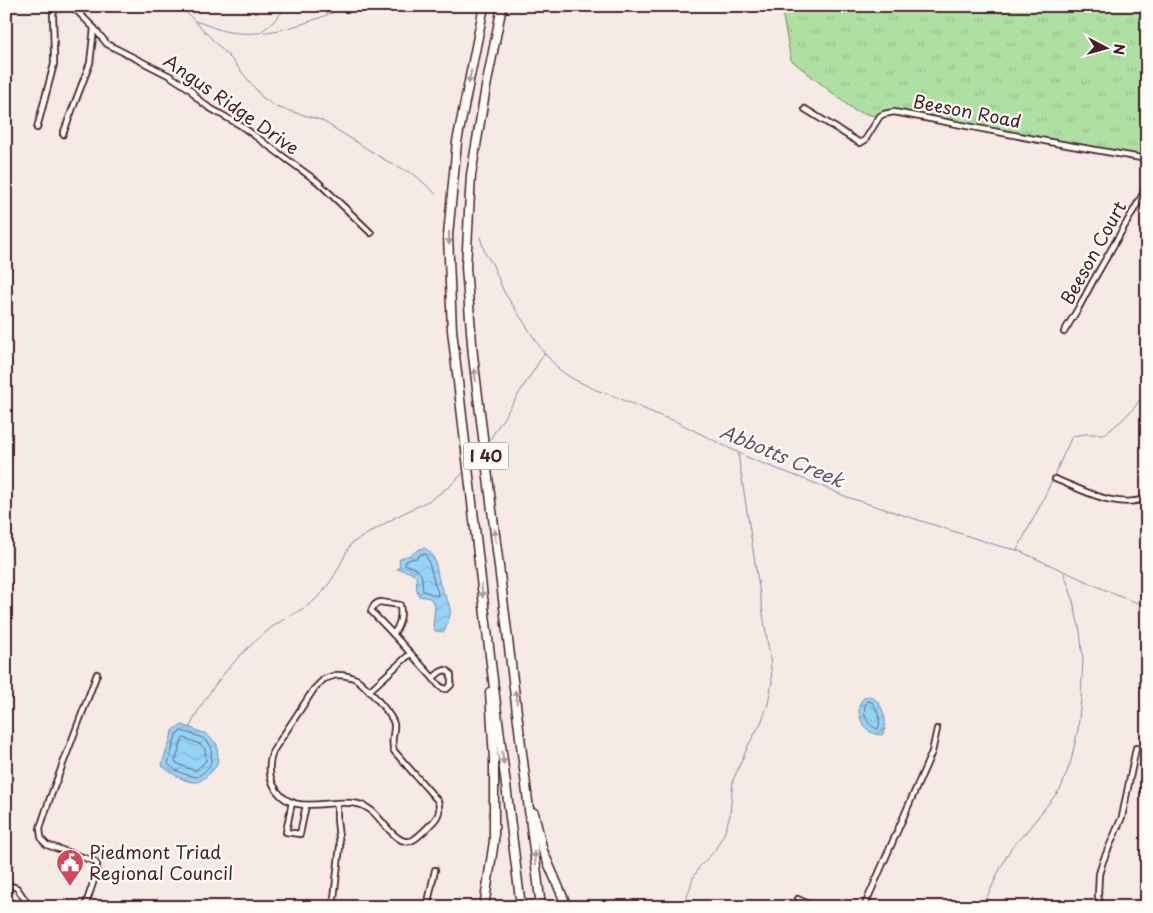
<svg xmlns="http://www.w3.org/2000/svg" width="1153" height="913" viewBox="0 0 1153 913" font-family="'Playpen Sans',sans-serif">
<defs>
<pattern id="park-tufts" width="24" height="20" patternUnits="userSpaceOnUse" patternTransform="scale(1.25)"><rect width="24" height="20" fill="#ade0a2"/><path d="M3 7l-1-3M5 7V3M7 7l1-3M15 17l-1-3M17 17v-4M19 17l1-3" fill="none" stroke="#96c08c"/></pattern>
<pattern id="water-waves" width="16" height="10" patternUnits="userSpaceOnUse" patternTransform="scale(1.25)"><rect width="16" height="10" fill="#96d4f7"/><path d="M0 5q4-4 8 0t8 0" fill="none" stroke="#83b6d4"/></pattern>
</defs>
<rect width="100%" height="100%" fill="#f6eae5"/>
<filter id="ink" filterUnits="userSpaceOnUse"><feTurbulence type="fractalNoise" baseFrequency=".02" numOctaves="2"/><feDisplacementMap in="SourceGraphic" scale="10" xChannelSelector="R" yChannelSelector="G"/><feConvolveMatrix kernelMatrix="1 2 1 2 8 2 1 2 1" color-interpolation-filters="sRGB"/></filter>
<g filter="url(#ink)">
<path fill="url(#park-tufts)" stroke="#7c8066" d="M781,6H1147V159L894,112L879,117L855,111L791,60Z"/>
<g fill="url(#water-waves)" stroke="#788ca5">
<path d="M424,548C438,553 436,575 441,587C444,594 449,601 450,609C452,616 446,625 444,632L435,631L433,626L435,605L430,598L419,596C411,577 427,575 397,569L400,566L399,560C403,556 405,557 410,555C415,553 417,549 424,548Z"/>
<path d="M869,696C882,699 890,725 882,735C876,735 871,733 867,729C858,721 854,699 869,696Z"/>
<path d="M183,725L206,734L217,744C217,750 219,758 217,764C216,767 212,771 210,773C206,776 202,781 197,782C187,784 169,772 162,766C163,757 168,749 170,741C170,740 172,733 172,732C174,728 179,727 183,725Z"/>
</g>
<g fill="none" stroke-linecap="round" stroke-linejoin="round">
<g stroke="#68677d" stroke-width="1">
<path d="M421,554H425C432,566 432,580 438,593L437,596L423,591C422,586 423,582 422,578C420,568 412,568 405,564L406,561L415,558Z"/>
<path d="M867,701L872,702C877,709 882,721 878,729C866,726 861,711 867,701Z"/>
<path d="M182,731L203,738L211,746C212,763 212,767 197,777C187,776 175,771 168,764L176,735Z"/>
<path d="M184,738L200,744L205,749L206,761L196,770L186,768L175,762L182,740Z"/>
</g>
<g stroke="#788ca5" stroke-width="1">
<path d="M177,6L188,14L211,38L233,61L262,97L276,107L321,120L385,160L415,175L436,194"/>
<path d="M196,21C207,25 218,30 229,32C268,38 312,23 346,6"/>
<path d="M262,31L272,23L288,6"/>
<path d="M480,237L485,253L492,263L504,292L544,353L561,371L573,379L596,390L614,396L663,417L675,421L751,459L817,484L847,497L999,546L1017,550L1121,597L1147,606"/>
<path d="M487,444L544,354"/>
<path d="M472,463L482,451"/>
<path d="M1017,550L1043,500L1072,436L1084,434H1105L1120,422L1134,408L1147,389"/>
<path d="M190,727C207,689 241,650 275,625C290,615 308,608 320,595C328,586 336,574 341,563C345,556 347,549 352,543L396,517L432,499L450,486L466,470"/>
<path d="M684,907L693,878L700,866L713,853L724,834L730,815L733,780L749,744L761,723L768,704L772,681L770,658L738,454"/>
<path d="M981,907L989,893L999,871L1011,848L1026,832L1061,788L1071,761L1078,729L1081,699L1083,659L1080,631L1071,593L1064,573"/>
</g>
<defs>
<g id="street">
<path d="M72,6L94,28L107,44L170,76L190,89L198,99L208,107L240,125L318,182L371,233"/>
<path d="M805,109L860,143L865,140L880,116L884,114L894,112L1050,142L1147,159"/>
<path d="M37,128L54,64V53L53,14L56,6"/>
<path d="M63,134L90,63L94,28"/>
<path d="M1064,332L1079,307L1093,281L1147,187"/>
<path d="M1055,479C1084,490 1116,510 1147,498"/>
<path d="M380,602L400,605C402,616 400,626 393,634L371,611C373,606 375,603 380,602Z"/>
<path d="M393,634L433,678"/>
<path d="M445,670L448,671L451,675V685L447,689C440,689 437,683 433,678L440,672Z"/>
<path d="M336,675C343,675 350,676 356,679C364,684 392,714 394,724C395,733 390,740 394,751L438,801C440,809 440,815 433,822C428,827 420,836 413,840C398,848 382,819 372,811C368,808 363,805 358,804C329,797 290,820 273,784C268,773 269,762 273,751L314,689L324,679Z"/>
<path d="M369,691L410,654"/>
<path d="M292,802L286,832L300,834L306,805"/>
<path d="M6,884L17,888L30,907"/>
<path d="M798,899L815,907"/>
<path d="M85,907L97,871V864L94,861L47,845L43,841L41,837L40,828L50,798L97,674"/>
<path d="M333,907L340,846L337,820V804"/>
<path d="M427,907L435,870"/>
<path d="M864,907L932,752L937,729"/>
<path d="M1101,907L1098,896L1099,874L1103,861L1122,817L1136,748"/>
</g>
<g id="highway">
<path d="M484,6L457,142L448,235L452,330L486,623L521,907"/>
<path d="M502,6L486,87L471,175L466,267L473,356L541,907"/>
<path d="M534,813L543,851L565,902L568,907"/>
<path d="M484,907L494,841V759L490,692"/>
</g>
</defs>
<use href="#street" stroke="#4a1f2b" stroke-width="8"/>
<use href="#highway" stroke="#4a1f2b" stroke-width="11"/>
<use href="#street" stroke="#fdfcf7" stroke-width="4.5"/>
<use href="#highway" stroke="#fdfcf7" stroke-width="8"/>
</g>
<defs><path id="oneway-solid" d="M-6-.8H1V-3.2L6.5 0L1 3.2V.8H-6Z" transform="scale(1.25)"/></defs>
<g fill="#ac999b">
<use href="#oneway-solid" transform="translate(470 77) rotate(101)"/>
<use href="#oneway-solid" transform="translate(449 238) rotate(90)"/>
<use href="#oneway-solid" transform="translate(475 375) rotate(-97)"/>
<use href="#oneway-solid" transform="translate(495 536) rotate(-97)"/>
<use href="#oneway-solid" transform="translate(482 591) rotate(83)"/>
<use href="#oneway-solid" transform="translate(516 697) rotate(-97)"/>
<use href="#oneway-solid" transform="translate(503 758) rotate(83)"/>
<use href="#oneway-solid" transform="translate(535 858) rotate(-97)"/>
</g>
</g>
<defs>
<symbol id="civic-pin" viewBox="-11 -11 22 30"><path d="M0 17L-7.5 6A9.5 9.5 0 1 1 7.5 6Z" fill="#d1495b" stroke="#fdfcf7"/><path d="M-.6-6.5H3V-4.5H.6V-3L4-1V1h2V6H-6V1h2V-1L-.6-3ZM-1.2 2.5V6h2.4V2.5Z" fill="#fff"/></symbol>
</defs>
<g fill-rule="evenodd">
<use href="#civic-pin" x="54" y="847" width="32" height="43"/>
</g>
<g text-anchor="middle" stroke-width="4.5" stroke-linejoin="round" paint-order="stroke">
<rect fill="#fdfcf7" stroke="#806168" stroke-width="1" x="463.5" y="442.5" width="45" height="27" rx="4"/>
<g font-size="16" font-weight="bold" fill="#4a1f2b">
<text x="486" y="462">I 40</text>
</g>
<g font-size="18" fill="#4a1f2b" stroke="#fdfcf7">
<text transform="translate(231 105) rotate(35)" y="6">Angus Ridge Drive</text>
<text transform="translate(967 112) rotate(11)" y="6">Beeson Road</text>
<text transform="translate(1094 253) rotate(-61)" y="6">Beeson Court</text>
</g>
<g font-size="18" fill="#4a1f2b" stroke="#fdfcf7" text-anchor="start">
<text x="89" y="859">Piedmont Triad<tspan x="89" dy="21">Regional Council</tspan></text>
</g>
<g font-size="19" font-style="italic" fill="#615568" stroke="#fdfcf7">
<text transform="translate(782 456) rotate(23)" y="7">Abbotts Creek</text>
</g>
</g>
<rect width="1153" height="913" fill="none" stroke="#fdfcf7" stroke-width="25"/>
<rect x="12" y="12" width="1128" height="888" fill="none" stroke="#4a1f2b" stroke-width="2" filter="url(#ink)"/>
<g transform="translate(1106 48) rotate(96)" stroke="#fdfcf7" stroke-width="4" paint-order="stroke">
<path d="M0-4L9 19L0 12L-9 19Z" fill="#4a1f2b"/>
<text y="-8" font-size="14" font-weight="bold" text-anchor="middle" fill="#4a1f2b">N</text>
</g>
</svg>
